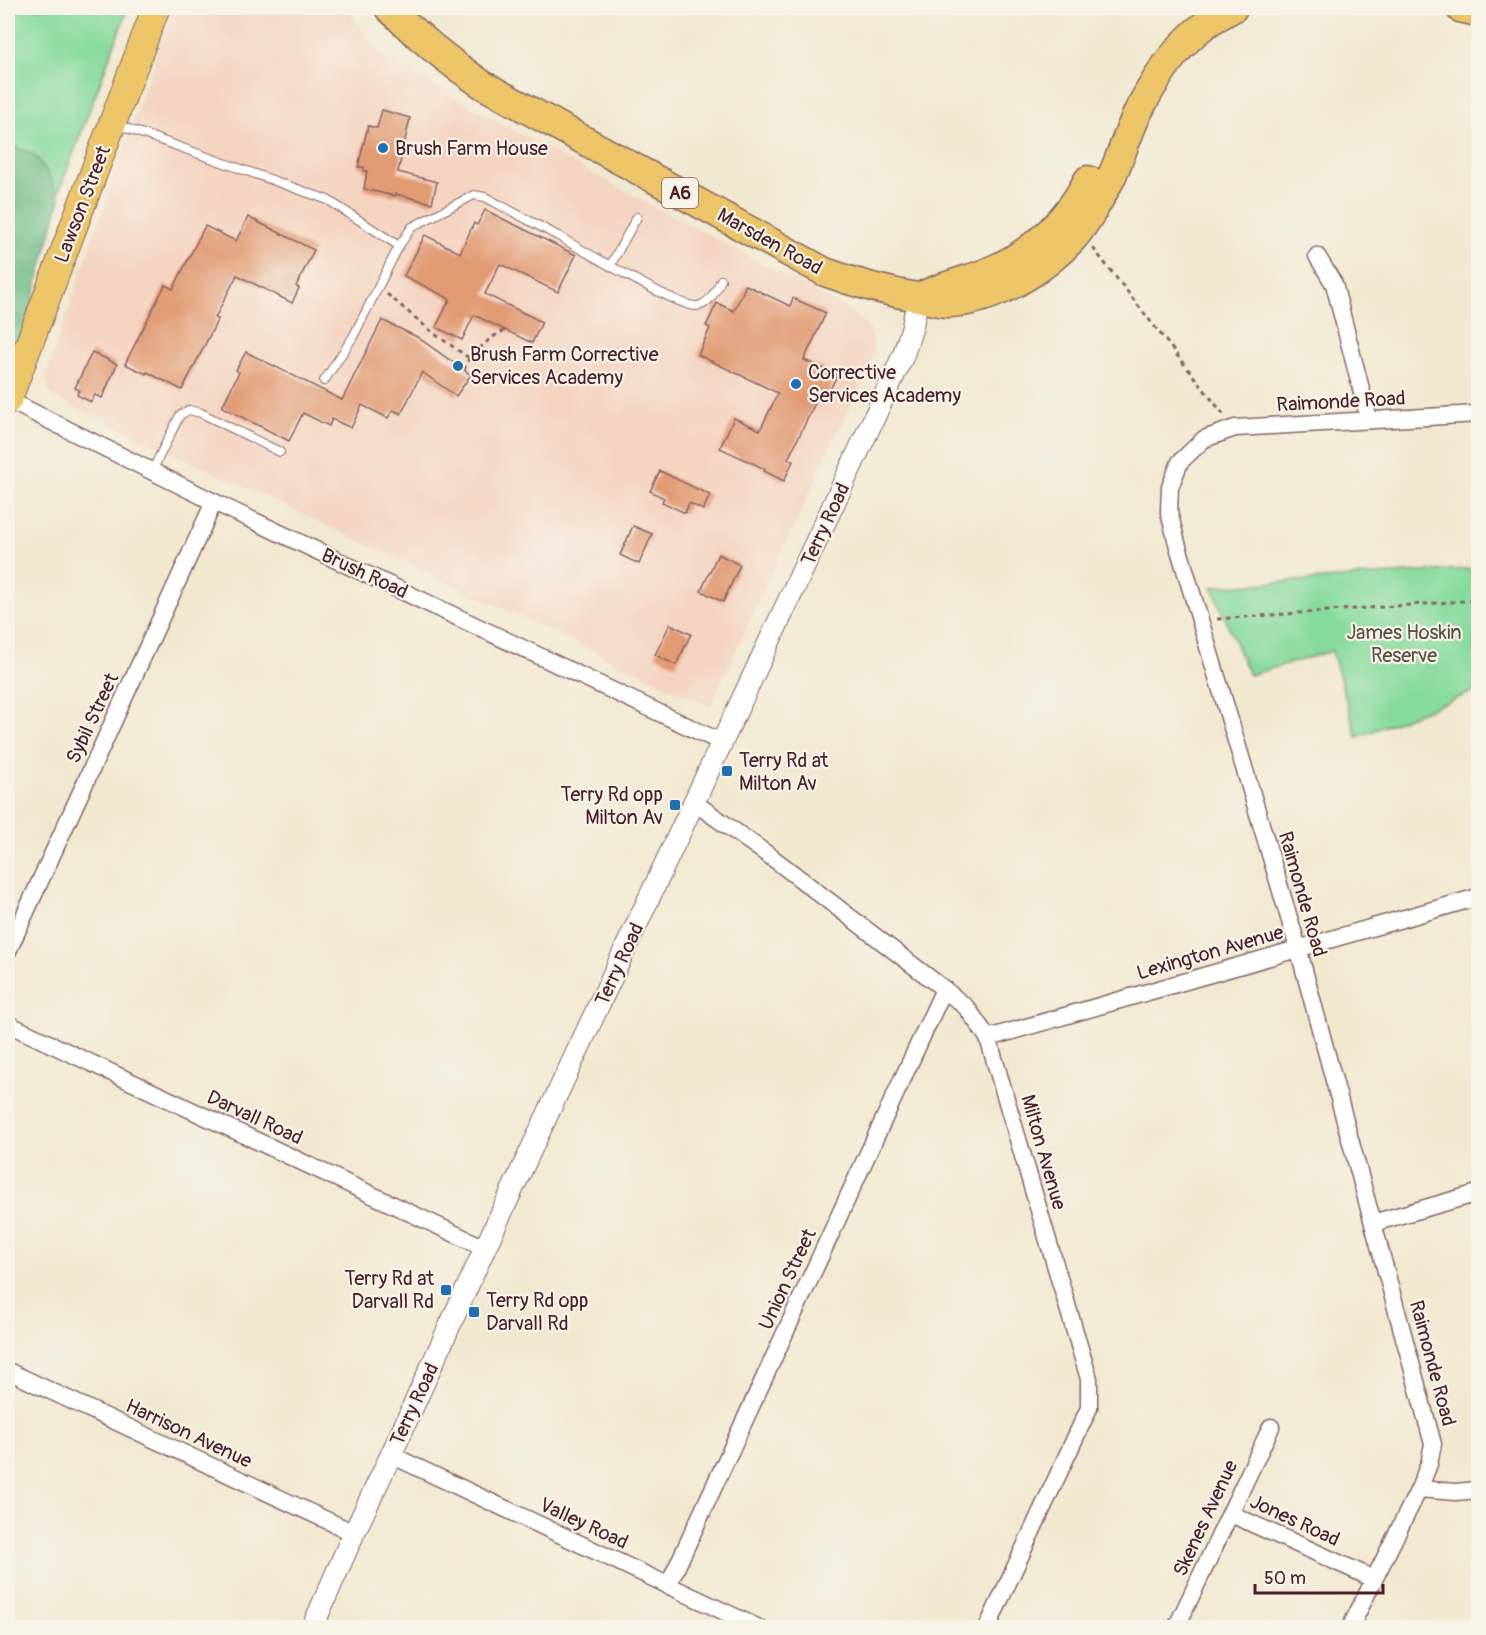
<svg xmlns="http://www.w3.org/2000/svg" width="1486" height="1635" viewBox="0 0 1486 1635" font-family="Pangolin,sans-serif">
<rect width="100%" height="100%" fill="#f7f3e8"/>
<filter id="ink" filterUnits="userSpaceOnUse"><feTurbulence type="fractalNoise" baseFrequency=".0167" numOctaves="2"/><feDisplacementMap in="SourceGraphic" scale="12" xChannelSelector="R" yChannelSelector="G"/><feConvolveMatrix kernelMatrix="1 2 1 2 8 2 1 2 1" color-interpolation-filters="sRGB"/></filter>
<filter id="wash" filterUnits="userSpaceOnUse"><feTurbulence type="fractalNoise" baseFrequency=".008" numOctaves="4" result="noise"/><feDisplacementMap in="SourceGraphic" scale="24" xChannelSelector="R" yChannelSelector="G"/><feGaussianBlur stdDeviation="1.35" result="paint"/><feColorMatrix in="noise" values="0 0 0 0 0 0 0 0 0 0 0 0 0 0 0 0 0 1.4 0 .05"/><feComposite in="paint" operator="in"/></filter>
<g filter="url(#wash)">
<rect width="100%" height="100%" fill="#f1e8d0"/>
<path fill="#f4d3c0" d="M172,8H346L382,56L502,124L629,193L840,305L865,322L872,336L874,354L710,706L52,396L45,378Z"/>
<g fill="#86da9c" stroke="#687c64" stroke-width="1.5">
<path d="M8,8H128L8,327Z"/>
<path d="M1478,568V690L1357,737L1332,651L1249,675L1212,587Z"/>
</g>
<path fill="#6cba84" stroke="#5b6c58" stroke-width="1.5" d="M8,145C15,149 26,149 31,153C46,163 52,184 60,199L26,326L8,359Z"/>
<g id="blocks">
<g fill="#e19a72">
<path d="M382,110L410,118L398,172L437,182L432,203L395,194V196L364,189L367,171H364V167H358L368,126L377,128Z"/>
<path d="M485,210L576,255L558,292L500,264L485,294L542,322L532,343L474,315L462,340L436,327L450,299L404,276L425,235L460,253L474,223L477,225Z"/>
<path d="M248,217L314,250L296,286L299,288L292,303L237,275L215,318L218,319L182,390L147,372L146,374L125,364L165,285L173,289L205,226L236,241Z"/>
<path d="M746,285L790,306L793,298L826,313L804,360L837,375L825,400L818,397L788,459L793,461L784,481L764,471L765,469L720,448L734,418L760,430L778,393L698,355L710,328L706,326L717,303L734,311Z"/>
<path d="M382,320L417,337L471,375L456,396L422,372L401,414L393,410L388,418L362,405L351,428L332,419L329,426L303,413L289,441L222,407L239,372L236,370L246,352L342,400Z"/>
<path d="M92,352L117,364L102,398L95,395L91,402L77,395L79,390L75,388Z"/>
<path d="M660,471L710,495L703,510L689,503L685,513L662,502L664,498L650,491Z"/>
<path d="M633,526L652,534L639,564L620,555Z"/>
<path d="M718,554L740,565L723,602L701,591Z"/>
<path d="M670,624L691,634L676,665L655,655Z"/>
</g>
</g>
</g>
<g filter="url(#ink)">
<use href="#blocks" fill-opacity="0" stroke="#846565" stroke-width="1.5"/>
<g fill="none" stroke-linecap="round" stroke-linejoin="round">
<defs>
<g id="service">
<path d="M115,124L328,200L399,246"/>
<path d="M610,266L637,217"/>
<path d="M324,381L353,337L399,246L412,227L474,195L485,197C509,210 534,223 558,236C579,248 680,308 697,306C710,304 716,290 721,280"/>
<path d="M152,471L180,415L189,410L201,413L280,452"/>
</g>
<g id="minor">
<path d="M1317,256L1334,284L1369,420"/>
<path d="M8,400L214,502L723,743"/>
<path d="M695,803L774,859L944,989L967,1008L988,1038L1089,1379V1408L987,1628"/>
<path d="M8,951L214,502"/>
<path d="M8,1024L485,1248"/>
<path d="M988,1038L1478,897"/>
<path d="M1373,1223L1478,1193"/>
<path d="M8,1371L354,1533"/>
<path d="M391,1455L759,1628"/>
<path d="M1419,1489L1455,1492L1478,1490"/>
<path d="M1231,1514L1374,1579"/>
<path d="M668,1586L944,989"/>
<path d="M1176,1628L1271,1427"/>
<path d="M1350,1628L1419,1489L1429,1464L1433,1444L1298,948L1177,543L1169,512L1170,487L1180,462L1204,439L1235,428L1478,414"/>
</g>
<path id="tertiary" d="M312,1628L354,1533L391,1455L485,1248L903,356L912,328L918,298"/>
<path id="primary" d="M8,400L156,8"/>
<g id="trunk">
<path d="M389,8C418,37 449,62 483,85L825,272C857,284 888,292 922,298C930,300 940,303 949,303C994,302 1046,269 1075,236C1089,219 1101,197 1111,178C1122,154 1129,129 1141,106C1157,76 1178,44 1206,24C1214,18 1224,13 1233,8"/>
<path d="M1460,8L1478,12"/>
<path d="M926,294C944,286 964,281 983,274C1029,256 1065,224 1088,180"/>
</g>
</defs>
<use href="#service" stroke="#846565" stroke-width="10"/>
<use href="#minor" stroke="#846565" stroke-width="19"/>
<use href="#tertiary" stroke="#846565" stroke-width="23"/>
<use href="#primary" stroke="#846565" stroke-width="29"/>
<use href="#trunk" stroke="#846565" stroke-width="31"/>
<g stroke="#846565" stroke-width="3" stroke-dasharray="4.5 4.5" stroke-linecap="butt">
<path d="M8,165L14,148"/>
<path d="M1093,248L1224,415"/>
<path d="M387,294L432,332L469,358"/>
<path d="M464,370L469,358L491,338L505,330"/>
<path d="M1217,619L1478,600"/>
</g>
<use href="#service" stroke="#fff" stroke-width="8"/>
<use href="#minor" stroke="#fff" stroke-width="16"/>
<use href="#tertiary" stroke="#fff" stroke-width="21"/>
<use href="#primary" stroke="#ecc569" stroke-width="27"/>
<use href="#trunk" stroke="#ecc569" stroke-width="28"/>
</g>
</g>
<g fill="#1f6fb2" stroke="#f7f3e8" stroke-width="2">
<circle cx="383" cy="148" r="6"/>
<circle cx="458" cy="366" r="6"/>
<circle cx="796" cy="384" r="6"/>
<rect x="721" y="765" width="12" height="12" rx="3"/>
<rect x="669" y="799" width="12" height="12" rx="3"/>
<rect x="440" y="1284" width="12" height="12" rx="3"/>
<rect x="468" y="1306" width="12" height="12" rx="3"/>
</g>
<g text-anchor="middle" stroke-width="4.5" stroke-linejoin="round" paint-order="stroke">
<rect fill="#f7f3e8" stroke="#7e5f64" stroke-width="1.5" x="662" y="178" width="36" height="30" rx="4.5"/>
<g font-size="18" font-weight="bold" fill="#4a1f2b">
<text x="680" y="199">A6</text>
</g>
<g font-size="20" fill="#4a1f2b" stroke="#f7f3e8" text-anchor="start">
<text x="395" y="155">Brush Farm House</text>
<text x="470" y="361">Brush Farm Corrective<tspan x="470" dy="23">Services Academy</tspan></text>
<text x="808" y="379">Corrective<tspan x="808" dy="23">Services Academy</tspan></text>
<text x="739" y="767">Terry Rd at<tspan x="739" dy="23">Milton Av</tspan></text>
<text x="663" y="801" text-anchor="end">Terry Rd opp<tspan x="663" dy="23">Milton Av</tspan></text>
<text x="434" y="1285" text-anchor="end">Terry Rd at<tspan x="434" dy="23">Darvall Rd</tspan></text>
<text x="486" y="1307">Terry Rd opp<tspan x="486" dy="23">Darvall Rd</tspan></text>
</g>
<g font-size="20" fill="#4a1f2b" stroke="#f7f3e8">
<text transform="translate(82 204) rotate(-69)" y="7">Lawson Street</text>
<text transform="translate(770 241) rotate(29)" y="7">Marsden Road</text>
<text transform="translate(1341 401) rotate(-3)" y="7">Raimonde Road</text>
<text transform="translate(825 524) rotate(-65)" y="7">Terry Road</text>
<text transform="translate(365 573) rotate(25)" y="7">Brush Road</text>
<text transform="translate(92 718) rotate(-65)" y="7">Sybil Street</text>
<text transform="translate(1303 894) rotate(74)" y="7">Raimonde Road</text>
<text transform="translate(1210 952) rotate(-16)" y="7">Lexington Avenue</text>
<text transform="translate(619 964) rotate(-65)" y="7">Terry Road</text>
<text transform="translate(255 1117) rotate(25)" y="7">Darvall Road</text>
<text transform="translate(1044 1152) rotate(74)" y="7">Milton Avenue</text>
<text transform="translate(787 1279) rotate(-65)" y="7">Union Street</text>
<text transform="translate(1433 1363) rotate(75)" y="7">Raimonde Road</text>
<text transform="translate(414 1404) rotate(-65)" y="7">Terry Road</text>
<text transform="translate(189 1433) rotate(25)" y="7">Harrison Avenue</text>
<text transform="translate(1205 1518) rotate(-65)" y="7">Skenes Avenue</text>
<text transform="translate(1295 1520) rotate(25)" y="7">Jones Road</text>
<text transform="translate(584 1523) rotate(25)" y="7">Valley Road</text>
</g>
<g font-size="20" fill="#594e47" stroke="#f7f3e8">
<text x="1404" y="639">James Hoskin<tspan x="1404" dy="23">Reserve</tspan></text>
</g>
</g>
<rect width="1486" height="1635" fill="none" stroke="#f7f3e8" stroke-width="30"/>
<path d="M1255 1584v9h128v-9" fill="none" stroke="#4a1f2b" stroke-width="3"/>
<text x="1264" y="1584" font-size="18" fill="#4a1f2b" stroke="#f7f3e8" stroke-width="4.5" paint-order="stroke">50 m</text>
</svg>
